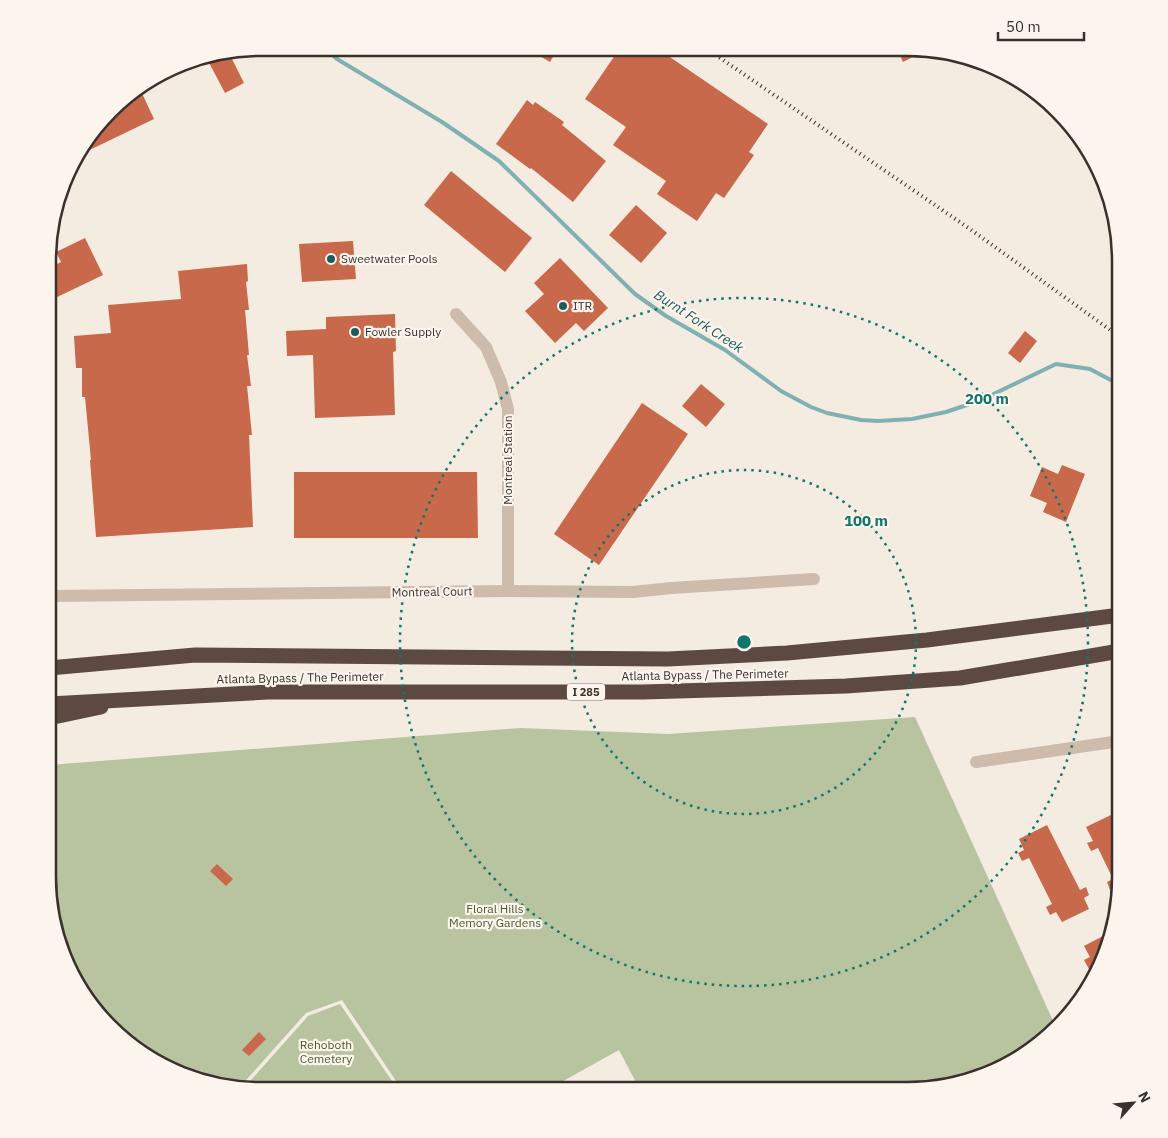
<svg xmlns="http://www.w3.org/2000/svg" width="1168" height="1138" viewBox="0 0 1168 1138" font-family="'IBM Plex Sans',sans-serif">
<rect width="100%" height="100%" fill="#f4ebe1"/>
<g fill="#b8c4a0">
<path d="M915,717L1055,1025L1037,1046L976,1079L920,1090H640L619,1050L547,1090H402L342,1000L306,1013L239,1088L167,1068L92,1007L59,946L48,890L49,765L521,728L668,734Z"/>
<path d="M340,1004L398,1090H248L243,1089L308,1016Z"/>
</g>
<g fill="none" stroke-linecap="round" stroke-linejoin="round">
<path stroke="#7fb0b2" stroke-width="4" d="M325,48L337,59L442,122L499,161L635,294L666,316L725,350L781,391L811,407L827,413L861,420L878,421L912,419L946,412L979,401L1056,364L1090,369L1120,385"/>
</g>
<g fill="#c8694b">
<path d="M526,48H558L550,62Z"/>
<path d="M620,48L658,49L768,124L749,152L754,155L724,198L716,193L697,221L657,194L666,181L613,145L626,127L585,99Z"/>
<path d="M897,49H928L903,62Z"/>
<path d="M229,53L244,83L225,93L206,57Z"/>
<path d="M140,89L154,119L75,157L121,100Z"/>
<path d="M527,100L533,105L535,102L564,122L562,125L606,161L573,202L531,168L530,169L496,144Z"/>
<path d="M451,171L532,238L505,272L424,205Z"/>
<path d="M636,205L667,233L641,263L609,235Z"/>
<path d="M85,238L103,275L51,300V267L61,262L56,252Z"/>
<path d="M353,241L356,279L302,282L299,244Z"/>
<path d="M560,258L608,308L584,331L576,323L555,343L525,311L544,294L534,283Z"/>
<path d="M247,264L248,281L246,282L249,310H245L249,355H247L251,386H247L252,435H249L253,527L96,537L90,460H91L85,397H82V368H76L74,336L111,333L108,305L181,299L178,271Z"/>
<path d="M395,314L396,351L393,352L395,415L315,418L313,355L287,356L286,331L326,329V317Z"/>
<path d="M1025,331L1037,341L1020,363L1008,353Z"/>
<path d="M701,384L725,404L706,427L682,406Z"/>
<path d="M642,403L688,434L599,565L554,534Z"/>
<path d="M1062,465L1085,474L1066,522L1043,512L1047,503L1030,496L1042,467L1058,474Z"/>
<path d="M294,472H477L478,538H294Z"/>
<path d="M1113,814L1120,828L1119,893L1116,887L1110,890L1107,882L1113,879L1098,848L1091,851L1087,843L1093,841L1086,827Z"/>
<path d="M1047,825L1080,890L1086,887L1089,895L1084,898L1089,909L1062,922L1056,912L1050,915L1046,907L1052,904L1029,858L1022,861L1018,853L1024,850L1019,839Z"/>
<path d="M217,864L233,879L226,886L210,871Z"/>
<path d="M1103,936L1106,942L1098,972L1094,966L1089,969L1084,960L1090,957L1084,946Z"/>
<path d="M259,1032L266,1039L249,1056L242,1050Z"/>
</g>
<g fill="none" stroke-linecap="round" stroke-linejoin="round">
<g stroke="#cdbbac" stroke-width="12">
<path d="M456,314L486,347L501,382L508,409V591"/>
<path d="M50,596L508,591L633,592L671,588L814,579"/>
<path d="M976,762L1120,741"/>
</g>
<g stroke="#5c4a42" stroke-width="15">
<path d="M49,668L195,655L668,659L787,653L927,640L1120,615"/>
<path d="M49,704L268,692H643L846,686L960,678L1120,651"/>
<path d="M49,718L101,707"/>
</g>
<path stroke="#3b302b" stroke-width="4" stroke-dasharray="1 4" stroke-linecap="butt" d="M707,49L970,229L1120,337"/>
</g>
<g fill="none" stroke="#0f766e" stroke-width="2.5" stroke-dasharray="2.5 5">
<circle cx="744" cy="642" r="172"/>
<circle cx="744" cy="642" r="344"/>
</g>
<g fill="#1f5a5e" stroke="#fbf5ee" stroke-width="2">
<circle cx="331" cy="259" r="5"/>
<circle cx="563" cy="306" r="5"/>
<circle cx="355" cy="332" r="5"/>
</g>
<g text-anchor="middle" stroke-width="4.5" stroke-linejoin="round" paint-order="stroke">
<rect fill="#fbf5ee" stroke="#756b66" stroke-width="1" x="567" y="683.5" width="38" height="17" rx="4"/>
<g font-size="11" font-weight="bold" fill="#3b302b">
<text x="586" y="696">I 285</text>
</g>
<g font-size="12" fill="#3b302b" stroke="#fbf5ee" text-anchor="start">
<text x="341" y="263">Sweetwater Pools</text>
<text x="573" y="310">ITR</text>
<text x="365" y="336">Fowler Supply</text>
</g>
<g font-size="12" fill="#3b302b" stroke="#fbf5ee">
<text transform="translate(508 460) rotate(-90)" y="4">Montreal Station</text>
<text transform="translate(432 592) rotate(-1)" y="4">Montreal Court</text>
<text transform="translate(705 675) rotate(-1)" y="4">Atlanta Bypass / The Perimeter</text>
<text transform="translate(300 678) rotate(-1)" y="4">Atlanta Bypass / The Perimeter</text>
</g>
<g font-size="12" fill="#4a5a2e" stroke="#fbf5ee">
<text x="495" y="913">Floral Hills<tspan x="495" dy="14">Memory Gardens</tspan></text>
<text x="326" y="1049">Rehoboth<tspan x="326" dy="14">Cemetery</tspan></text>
</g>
<g font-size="14" font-style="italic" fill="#1f5a5e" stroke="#fbf5ee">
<text transform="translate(699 321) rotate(33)" y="5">Burnt Fork Creek</text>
</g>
</g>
<path d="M0 0H1168V1138H0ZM261 56H907A205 205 0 0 1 1112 261V877A205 205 0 0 1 907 1082H261A205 205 0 0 1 56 877V261A205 205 0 0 1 261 56Z" fill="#fbf5ee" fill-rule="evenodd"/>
<path fill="none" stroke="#3b302b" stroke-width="2.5" d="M261 56H907A205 205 0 0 1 1112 261V877A205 205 0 0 1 907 1082H261A205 205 0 0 1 56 877V261A205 205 0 0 1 261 56Z"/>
<circle cx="744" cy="642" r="8" fill="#0f766e" stroke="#fbf5ee" stroke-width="2.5"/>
<g font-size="15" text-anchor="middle" font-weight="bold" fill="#0f766e" stroke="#fbf5ee" stroke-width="4.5" stroke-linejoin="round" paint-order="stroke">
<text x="987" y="404">200 m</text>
<text x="866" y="526">100 m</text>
</g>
<g transform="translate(1133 1103) rotate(63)" stroke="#fbf5ee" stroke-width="4" paint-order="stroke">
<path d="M0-4L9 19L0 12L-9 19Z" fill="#3b302b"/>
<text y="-8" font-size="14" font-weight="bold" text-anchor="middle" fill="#3b302b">N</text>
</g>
<path d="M998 32v8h86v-8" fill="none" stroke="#3b302b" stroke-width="2.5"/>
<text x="1006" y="32" font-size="15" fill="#3b302b" stroke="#fbf5ee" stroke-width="4" paint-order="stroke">50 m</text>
</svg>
